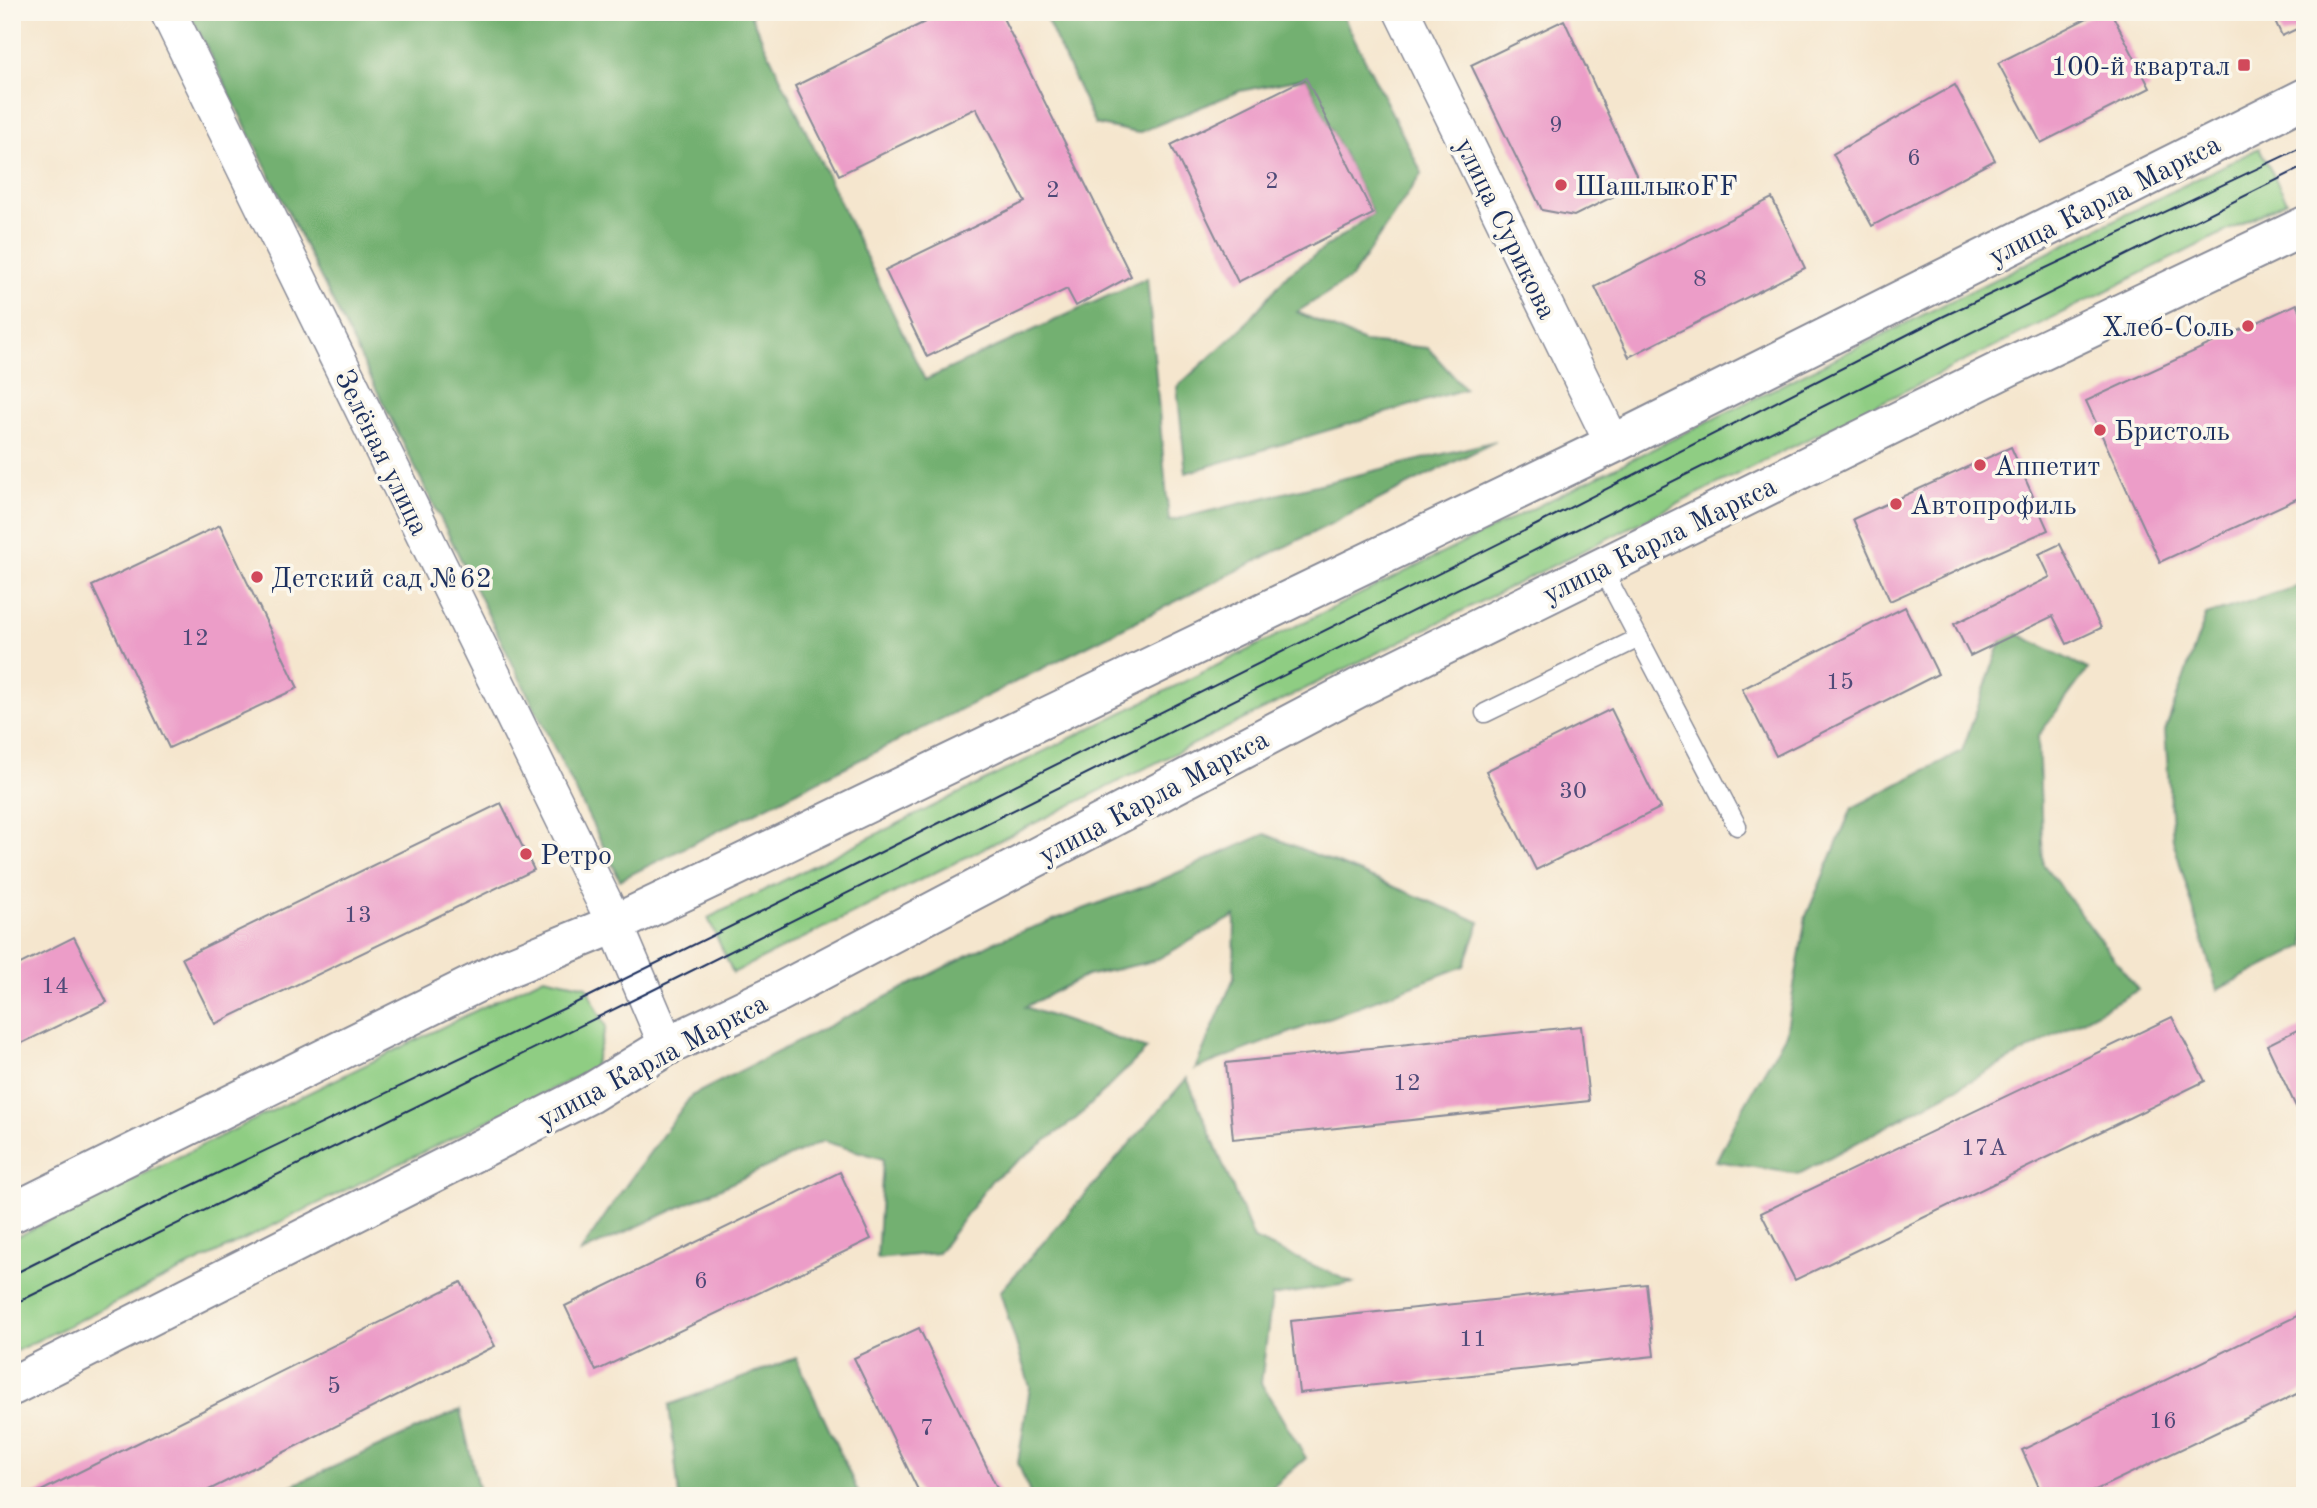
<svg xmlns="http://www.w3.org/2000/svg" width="2317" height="1508" viewBox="0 0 2317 1508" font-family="'Old Standard TT',serif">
<rect width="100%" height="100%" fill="#fbf7ec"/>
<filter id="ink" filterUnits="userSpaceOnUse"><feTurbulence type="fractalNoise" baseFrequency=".0143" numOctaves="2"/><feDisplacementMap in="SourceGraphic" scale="14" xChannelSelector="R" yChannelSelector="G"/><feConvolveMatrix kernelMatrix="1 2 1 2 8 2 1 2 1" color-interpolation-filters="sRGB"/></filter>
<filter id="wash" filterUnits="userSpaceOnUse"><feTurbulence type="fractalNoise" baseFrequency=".00686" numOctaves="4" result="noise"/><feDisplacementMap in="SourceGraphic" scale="28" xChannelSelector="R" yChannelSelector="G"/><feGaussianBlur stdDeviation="1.57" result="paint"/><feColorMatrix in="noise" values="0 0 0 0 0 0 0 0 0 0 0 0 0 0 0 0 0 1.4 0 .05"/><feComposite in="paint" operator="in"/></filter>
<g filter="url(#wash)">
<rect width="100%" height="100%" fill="#f5e6ce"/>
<g fill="#8fcd83" stroke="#557e70" stroke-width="2">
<path d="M2259,148L2287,201L733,973L708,918Z"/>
<path d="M544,977L586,986L606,1027L593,1069L12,1353V1239Z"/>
</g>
<g fill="#73b071" stroke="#477068" stroke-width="2">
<path d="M189,12H749L925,380L1147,278L1169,521L1496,441L620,880Z"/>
<path d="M1043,12H1341L1422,173L1351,278L1297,312L1364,342L1428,348L1465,389L1186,473L1177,387L1242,328L1288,274L1373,214L1306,78L1240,91L1138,133L1095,124Z"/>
<path d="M2305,584V946L2217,990L2173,840L2165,731L2206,615Z"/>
<path d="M2006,628L2088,669L2038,736L2043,864L2138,990L1799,1174L1716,1161L1740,1113L1786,1034L1806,916L1852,808L1962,751Z"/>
<path d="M1265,834L1480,922L1464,966L1195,1069L1234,978L1235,916L1154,961L1086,976L1025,1007L1147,1049L1077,1118L992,1180L938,1253L877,1259L883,1159L823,1141L580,1253L619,1195L691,1096L996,941L1154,883Z"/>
<path d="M1187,1078L1254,1239L1353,1283L1272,1296L1261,1383L1306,1458L1263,1496H1031L1018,1463L1030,1387L1000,1292Z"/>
<path d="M796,1358L860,1496H679L669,1405Z"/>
<path d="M460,1410L480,1496H269Z"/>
</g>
<g id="blocks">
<g fill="#ec9dc8">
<path d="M929,12H1000L1131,276L1076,306L1067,289L927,357L885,270L1025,202L976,108L839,175L795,86L933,18Z"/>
<path d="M2099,12H2111L2150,88L2041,143L1998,63Z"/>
<path d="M2271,12H2305V25L2282,36Z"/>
<path d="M1564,20L1640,183L1574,216L1542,210L1471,65Z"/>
<path d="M1306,78L1373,214L1238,282L1171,145Z"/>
<path d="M1955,85L1995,160L1872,226L1833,154Z"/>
<path d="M1772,198L1805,268L1629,357L1595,287Z"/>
<path d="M2297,304L2305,320V495L2160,562L2086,401Z"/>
<path d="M2011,447L2048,530L1890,601L1853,519Z"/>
<path d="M220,525L298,688L169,748L92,586Z"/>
<path d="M2060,544L2101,628L2067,644L2053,616L1970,656L1954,624L2050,577L2039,554Z"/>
<path d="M1905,607L1938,674L1776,756L1742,689Z"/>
<path d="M1611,709L1660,808L1536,870L1486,771Z"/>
<path d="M501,803L534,870L215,1024L182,958Z"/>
<path d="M74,937L107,1002L12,1048V968Z"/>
<path d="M2172,1017L2205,1081L1795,1280L1761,1213Z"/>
<path d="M1581,1026L1589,1101L1233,1139L1226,1063Z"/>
<path d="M2305,1026V1106L2297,1109L2267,1045Z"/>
<path d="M840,1172L871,1239L596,1371L565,1306Z"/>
<path d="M461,1282L495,1346L197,1496H31Z"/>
<path d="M1646,1284L1654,1356L1299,1393L1291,1321Z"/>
<path d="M2305,1312V1390L2083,1496H2043L2022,1450Z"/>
<path d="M919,1328L1001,1496H921L854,1358Z"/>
</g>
</g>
</g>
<g filter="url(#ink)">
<use href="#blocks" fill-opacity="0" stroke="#888a96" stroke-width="2"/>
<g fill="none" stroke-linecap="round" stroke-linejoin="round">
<defs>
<g id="lane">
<path d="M1601,566L1737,826"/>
<path d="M1485,713L1639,638"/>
</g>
<g id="street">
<path d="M168,12L615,924L667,1046"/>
<path d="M1402,12L1613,444"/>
</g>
<g id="secondary">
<path d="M12,1213L507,968L615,924L737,866L1613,444L2305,98"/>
<path d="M12,1386L589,1094L667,1046L776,994L1364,685L2008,367L2305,226"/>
</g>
</defs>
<use href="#lane" stroke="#888a96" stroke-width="21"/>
<use href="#street" stroke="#888a96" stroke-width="38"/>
<use href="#secondary" stroke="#888a96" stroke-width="42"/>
<use href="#lane" stroke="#fff" stroke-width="18"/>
<use href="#street" stroke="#fff" stroke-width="35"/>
<use href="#secondary" stroke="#fff" stroke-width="38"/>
<g stroke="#1b2f5e" stroke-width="2">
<path d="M12,1275L153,1204L588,997L827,879L1536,525L1944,316L2305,146"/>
<path d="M12,1305L645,994L2305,166"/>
</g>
</g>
</g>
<g fill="#d1495b" stroke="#fbf7ec" stroke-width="2.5">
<rect x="2237" y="58" width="14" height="14" rx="3.5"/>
<circle cx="1561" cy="185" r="7"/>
<circle cx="2248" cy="326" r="7"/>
<circle cx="2100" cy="430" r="7"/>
<circle cx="1980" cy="465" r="7"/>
<circle cx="1896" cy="504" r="7"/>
<circle cx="257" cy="577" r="7"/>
<circle cx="526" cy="854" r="7"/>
</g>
<g text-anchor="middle" stroke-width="7" stroke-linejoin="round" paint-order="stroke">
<g font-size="24" fill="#4f4a78">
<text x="1556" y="132">9</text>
<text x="1914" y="165">6</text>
<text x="1272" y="188">2</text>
<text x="1053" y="197">2</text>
<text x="1700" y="286">8</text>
<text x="195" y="645">12</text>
<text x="1840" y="689">15</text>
<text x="1573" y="798">30</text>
<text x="358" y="922">13</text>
<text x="55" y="993">14</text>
<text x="1407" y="1090">12</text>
<text x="1984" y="1155">17А</text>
<text x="701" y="1288">6</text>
<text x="1473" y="1346">11</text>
<text x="334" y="1393">5</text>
<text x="2163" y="1428">16</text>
<text x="927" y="1435">7</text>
</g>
<g font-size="28" fill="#1b2f5e" stroke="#fbf7ec" text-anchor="start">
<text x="2230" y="75" text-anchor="end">100-й квартал</text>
<text x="1575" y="195">ШашлыкoFF</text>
<text x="2234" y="336" text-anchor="end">Хлеб-Соль</text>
<text x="2114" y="440">Бристоль</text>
<text x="1994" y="475">Аппетит</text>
<text x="1910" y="514">Автопрофиль</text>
<text x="271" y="587">Детский сад №62</text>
<text x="540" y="864">Ретро</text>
</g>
<g font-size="28" fill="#1b2f5e" stroke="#fbf7ec">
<text transform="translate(2104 199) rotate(-27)" y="10">улица Карла Маркса</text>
<text transform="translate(1507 228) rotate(64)" y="10">улица Сурикова</text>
<text transform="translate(383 452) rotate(64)" y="10">Зелёная улица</text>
<text transform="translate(1659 539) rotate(-26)" y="10">улица Карла Маркса</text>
<text transform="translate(1153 796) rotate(-28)" y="10">улица Карла Маркса</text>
<text transform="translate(652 1060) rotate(-28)" y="10">улица Карла Маркса</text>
</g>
</g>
<rect width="2317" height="1508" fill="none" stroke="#fbf7ec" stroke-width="42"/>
</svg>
